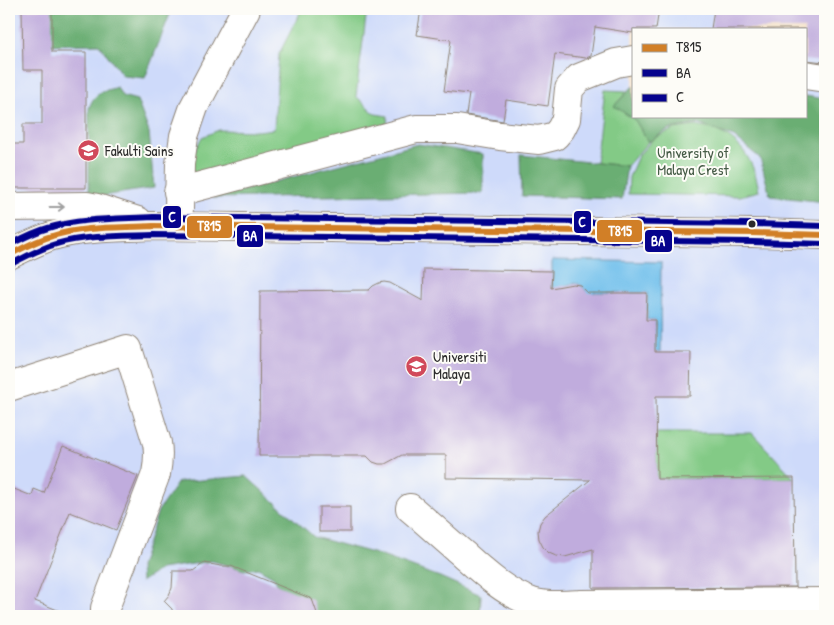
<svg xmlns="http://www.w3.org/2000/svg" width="834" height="625" viewBox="0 0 834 625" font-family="'Patrick Hand',sans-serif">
<rect width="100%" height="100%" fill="#fdfcf7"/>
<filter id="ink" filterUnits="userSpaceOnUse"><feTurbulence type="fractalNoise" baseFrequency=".02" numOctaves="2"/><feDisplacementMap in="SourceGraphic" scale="10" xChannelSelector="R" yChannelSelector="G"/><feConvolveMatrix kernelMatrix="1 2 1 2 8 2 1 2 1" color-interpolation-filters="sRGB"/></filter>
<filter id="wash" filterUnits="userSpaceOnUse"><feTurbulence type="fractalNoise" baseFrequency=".0096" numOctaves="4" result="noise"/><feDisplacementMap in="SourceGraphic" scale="20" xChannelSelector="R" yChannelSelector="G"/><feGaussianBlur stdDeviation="1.12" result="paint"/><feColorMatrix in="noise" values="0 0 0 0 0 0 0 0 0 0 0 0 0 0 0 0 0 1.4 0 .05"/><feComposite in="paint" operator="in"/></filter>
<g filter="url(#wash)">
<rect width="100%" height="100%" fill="#f3dec2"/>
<path fill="#cedafa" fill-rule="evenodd" d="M9,9H825V616H9ZM633,29H805V116H633Z"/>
<g fill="#83ca86" stroke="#577a58">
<path d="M302,9H367L356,96L375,114L388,116L387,125L265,157L192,174L193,154L202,137L219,130L258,131L274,129L279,54Z"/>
<path d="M605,90L628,91L614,106L635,120L648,142L627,166L596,163Z"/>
<path d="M696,126C703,128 712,128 719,132C744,143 755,165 759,191L740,196L628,194L629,177L638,156L653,139L674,129Z"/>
<path d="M656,433H752L794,478L657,479Z"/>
</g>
<g fill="#6aae73" stroke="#4a6c4f">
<path d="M51,9H172L145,78L123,76L99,44L33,45L51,19Z"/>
<path d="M633,86V116H805V96L825,99V202L770,196L760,158L734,137L698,124L669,129L648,142L635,120L614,106Z"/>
<path d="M117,87L122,96L137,100L149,132L154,188L89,198V108C95,92 101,92 117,87Z"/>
<path d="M418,144L483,154V193L213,198Z"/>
<path d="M521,155L627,166L622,199L522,196Z"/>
<path d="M246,476L314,537L376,554L440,577L481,595L480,616H315L303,597L278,586L274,577L258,568L244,570L212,561L161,569L141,582L140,567L158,511L178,482Z"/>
</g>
<path fill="#71c0ec" stroke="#4e768c" d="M552,260L661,262L660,352H646L655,340V320H647V293L594,292L593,313C590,302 587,280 571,284C565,285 558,289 552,292Z"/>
<g id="blocks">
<g fill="#c0acdd">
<path d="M22,9H52V52H86V188H9V144H23V124H42V70H23Z"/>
<path d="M421,9H659L656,29H633V33L595,27L591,56L586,58L555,54L548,106L506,100L503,121L466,115L469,94L444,91L451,40L417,35Z"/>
<path d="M714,9H825V62L805,60V29H711Z"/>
<path d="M424,269L552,271L551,288L573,284L580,285L588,293H647L646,320H655V352H691L690,396H656L657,479L794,478L795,587L593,588V549L565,557L556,556L549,553L543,547L539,539L538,531L540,523L545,516L590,480L446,478V455H402L385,464H379L373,462L367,456H259L260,291L369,290L373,286L379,283L384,282L390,283L423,301Z"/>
<path d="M63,446L138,476L116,530L70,512L35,601L70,615V616H9V487L32,496L34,489L44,493Z"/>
<rect x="319" y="507" width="31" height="25"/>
<path d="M204,563L221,566H231L312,599L318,616H173L172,609L164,601L169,595L172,588L173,571H193Z"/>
</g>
</g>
</g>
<g filter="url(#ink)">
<use href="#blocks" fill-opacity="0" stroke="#8f8476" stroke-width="1"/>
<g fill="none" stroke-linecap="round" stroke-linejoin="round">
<defs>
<g id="minor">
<path d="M805,75L825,78"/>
<path d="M178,192L416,129H457L500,136L539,140L555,136L561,129L566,119L569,89L579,78L616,63L633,60"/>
<path d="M9,207L87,206L97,208L138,221"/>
<path d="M179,209L180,164L184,136L194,107L246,9"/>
<path d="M9,255C23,248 37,241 52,236C84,227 120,228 153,226L752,233L825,235"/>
<path d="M9,387L128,349L157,443C159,454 158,463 156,474L105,608V616"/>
<path d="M410,508C428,523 445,539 463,554C483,572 505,593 532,602C547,607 566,605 581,604L825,602"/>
</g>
</defs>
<use href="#minor" stroke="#8f8476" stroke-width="30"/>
<use href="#minor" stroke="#fff" stroke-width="28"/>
<defs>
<path id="bus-1" d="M9,255C23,248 37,240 52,236C84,226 120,228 153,226L752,233L825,235"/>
<path id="bus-2" d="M13,263C27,256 41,248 56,244C87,235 121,236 153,235L752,242L825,244"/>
<path id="bus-3" d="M9,245C21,239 34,232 48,228C81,218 118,219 153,217L752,224L825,226"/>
</defs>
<use href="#bus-1" stroke="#fdfcf7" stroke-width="10"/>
<use href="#bus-2" stroke="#fdfcf7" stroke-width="10"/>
<use href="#bus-3" stroke="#fdfcf7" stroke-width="10"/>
<use href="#bus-1" stroke="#d17f27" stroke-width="6"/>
<use href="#bus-2" stroke="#06038d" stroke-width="6"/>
<use href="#bus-3" stroke="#06038d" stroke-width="6"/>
</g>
<defs><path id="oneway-shaft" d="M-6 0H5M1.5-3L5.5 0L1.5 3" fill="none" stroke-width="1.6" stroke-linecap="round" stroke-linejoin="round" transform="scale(1.25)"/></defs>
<use stroke="#a0a0a0" href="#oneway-shaft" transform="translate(57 207)"/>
</g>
<defs>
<symbol id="university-disc" viewBox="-11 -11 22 22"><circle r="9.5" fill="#d1495b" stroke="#fdfcf7"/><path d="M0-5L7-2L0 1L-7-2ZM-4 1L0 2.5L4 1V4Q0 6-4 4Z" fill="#fff"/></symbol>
</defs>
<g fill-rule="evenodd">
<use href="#university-disc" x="76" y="138" width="25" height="25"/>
<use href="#university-disc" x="404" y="354" width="25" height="25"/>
</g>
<circle fill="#2b2b2b" stroke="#fdfcf7" stroke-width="2" cx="752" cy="224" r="4.5"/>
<g text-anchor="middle" stroke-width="4" stroke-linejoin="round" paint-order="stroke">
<g font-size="15" fill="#2b2b2b" stroke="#fdfcf7" text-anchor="start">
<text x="105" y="156">Fakulti Sains</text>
<text x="433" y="362">Universiti<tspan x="433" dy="17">Malaya</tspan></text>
</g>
<g font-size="15" fill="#455b46" stroke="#fdfcf7">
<text x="693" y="158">University of<tspan x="693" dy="17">Malaya Crest</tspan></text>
</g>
</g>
<g stroke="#fdfcf7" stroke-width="2">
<rect x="162" y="205" width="20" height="24" rx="5" fill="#06038d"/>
<rect x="573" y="210" width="19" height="24" rx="5" fill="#06038d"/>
<rect x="186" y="215" width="47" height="24" rx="5" fill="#d17f27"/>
<rect x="596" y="219" width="47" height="24" rx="5" fill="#d17f27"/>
<rect x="236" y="224" width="28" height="24" rx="5" fill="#06038d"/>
<rect x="644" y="229" width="29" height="24" rx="5" fill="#06038d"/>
</g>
<g font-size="14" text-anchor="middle" font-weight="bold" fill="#fff">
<text x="172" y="222">C</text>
<text x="582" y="227">C</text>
<text x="209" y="231">T815</text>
<text x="620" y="236">T815</text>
<text x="250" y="241">BA</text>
<text x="658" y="246">BA</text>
</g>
<rect width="834" height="625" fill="none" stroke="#fdfcf7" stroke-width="30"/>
<rect x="632" y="28" width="175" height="90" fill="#fdfcf7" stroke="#a9a8a5"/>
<rect x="642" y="44" width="25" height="8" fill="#d17f27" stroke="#a9a8a5"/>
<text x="676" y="52" font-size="15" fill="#2b2b2b">T815</text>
<rect x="642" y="69" width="25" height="8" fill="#06038d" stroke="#a9a8a5"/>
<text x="676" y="78" font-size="15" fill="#2b2b2b">BA</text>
<rect x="642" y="94" width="25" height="8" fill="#06038d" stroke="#a9a8a5"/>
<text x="676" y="102" font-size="15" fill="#2b2b2b">C</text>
</svg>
